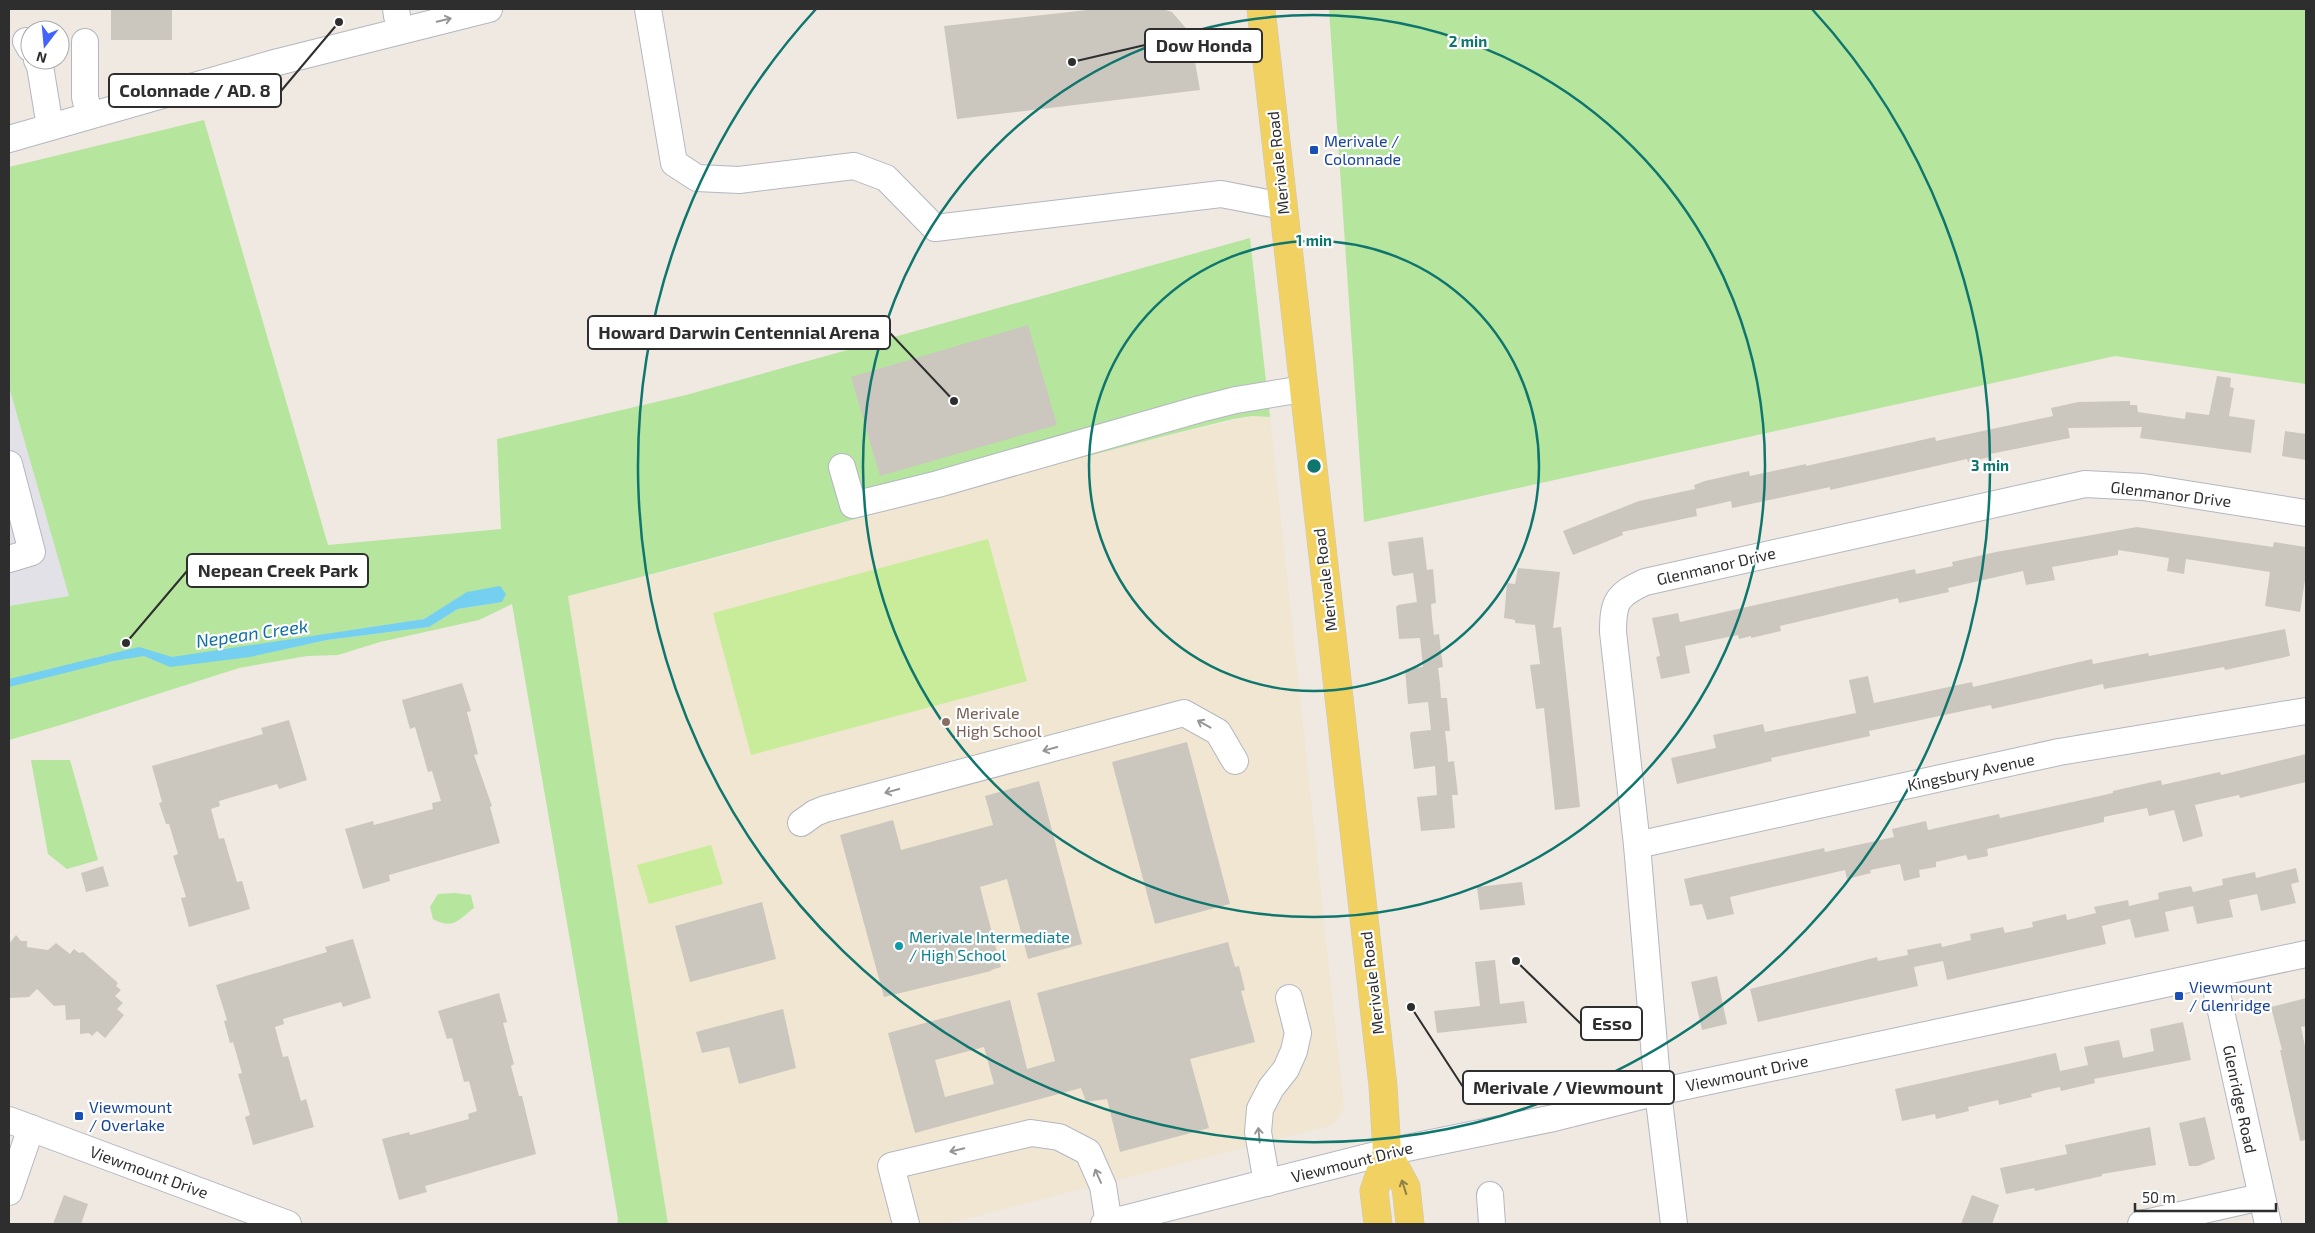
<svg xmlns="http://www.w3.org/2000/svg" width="2315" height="1233" viewBox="0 0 2315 1233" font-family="'Exo 2',sans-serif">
<rect width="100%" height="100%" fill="#efe9e1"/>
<path fill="#e3e1e8" d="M9,387L70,596L9,606Z"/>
<path fill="#f0e6d1" d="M1252,416L1270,417L1344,1108L1333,1125L946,1224H668L568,596L711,560L1096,453Z"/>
<g fill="#b6e59e" fill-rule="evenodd">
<path d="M1329,9H2306V384L2115,356L1364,522Z"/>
<path d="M204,120L328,545L501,529L497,439L686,395L1250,238L1270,417L1252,416L1233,419C1010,474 790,539 568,596L668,1224H617L618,1219L512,604L479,620L380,642L338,655L307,656L239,668L64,724L9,740V606L69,596L9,387V167ZM460,597L501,602L458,609L429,627L327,640L247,657L245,647L424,619Z"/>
<path d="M31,760H70L98,860L67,869L48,854Z"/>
<path d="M455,893L471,895L474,908C458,920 453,930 433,919L430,907L438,894Z"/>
</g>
<g fill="#c9ec9a">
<path d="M988,539L1027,681L751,755L713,613Z"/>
<path d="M711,845L723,884L649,904L637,865Z"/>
</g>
<path fill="#75cff0" d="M500,586L506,594L502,602L458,609L429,627L327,640L250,657L170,667L144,656L113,661L9,687V679L139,647L172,657L424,619L467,592Z"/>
<g fill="#cbc7bf" fill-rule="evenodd">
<rect x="111" y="9" width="61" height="31"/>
<path d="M1096,9H1162L1172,12L1190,33L1200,90L957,119L944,26Z"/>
<path d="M1028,325L1057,425L880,476L851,377Z"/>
<path d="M2217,376L2231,378L2230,387L2234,388L2229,416L2255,420L2251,453L2140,438L2142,427L2068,428L2070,438L1990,454V457L1968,462L1967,459L1830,490V487L1732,508L1731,501L1696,509L1697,516L1622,532L1623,535L1573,555L1563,531L1639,501L1695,489L1694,485L1705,481L1749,471L1750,476L1806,464V466L1935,437L1936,441L2053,416L2051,408L2078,402L2130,401V405H2137L2138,412L2185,419L2186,412L2209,415Z"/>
<path d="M2285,431L2306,434V460L2282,456Z"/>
<path d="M2137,527L2273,547L2274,542L2306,547V574L2300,612L2265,606L2270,572L2186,559L2184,574L2167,571L2169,558L2118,550V555L2052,567L2055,580L2026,585L2023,571L1948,588L1949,592L1899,603L1898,598L1780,626L1781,631L1751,638V636L1739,639L1738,635L1685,646L1690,673L1661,679L1656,657L1660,656L1652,618L1678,613L1680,622L1915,569L1916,574L1953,566L1952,562L1996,552Z"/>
<path d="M1423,537L1427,570L1433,569L1436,603L1431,604L1432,618L1434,635L1439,634L1443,667L1438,668L1440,683L1441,698H1447L1450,731H1445L1447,747L1448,762L1454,761L1458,795H1452L1455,828L1421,831L1417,797L1437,795L1435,766L1414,769L1410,735L1411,732L1431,730L1428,702L1408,704L1405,669L1423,667L1420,638L1399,639L1396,607L1398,605L1417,602L1413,573L1394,576L1392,574L1388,542Z"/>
<path d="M1518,568L1560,572L1553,628L1561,627L1580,807L1555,810L1544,708L1536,709L1530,665L1540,664L1535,625L1515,623V620L1504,618L1507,583L1515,584Z"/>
<path d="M2285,629L2290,656L2225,670L2224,667L2104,689L2103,684L1992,709L1991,705L1869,731L1870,736L1771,758L1772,761L1677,784L1671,758L1716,748L1713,735L1763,724L1765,732L1856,713L1849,680L1868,676L1874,703L1972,682L1973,687L2092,659L2093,664L2148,653L2149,656L2195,647Z"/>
<path d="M462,683L471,711L467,712L478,754L474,755L492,806L490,807L500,843L389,875L390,881L363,889L345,829L373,821L374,825L433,809L432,803L441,801L432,771L428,772L415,727L410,729L402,700Z"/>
<path d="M289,720L307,780L279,789L277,784L219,801L220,806L211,809L219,839L224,838L237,882L242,881L250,909L189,927L181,898L186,897L173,856L178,854L169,824H166L159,803L162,802L152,766L263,734L261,728Z"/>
<path d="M1187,742L1230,904L1155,924L1112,762Z"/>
<path d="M2306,754V782L2240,798L2239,795L2195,805L2203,836L2183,842L2174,810L2149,816L2147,808L2104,817V822L1987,849L1988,856L1968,860L1966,855L1936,862V867L1919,870L1920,877L1904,881L1900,864L1870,870L1871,873L1847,879L1845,870L1730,897L1734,914L1707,920L1702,904L1690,906L1684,879L1824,848L1825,852L1894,837L1892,829L1926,821L1928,830L1999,814L2000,818L2113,793V791L2161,780L2162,785L2220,772L2221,775Z"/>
<path d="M1039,781L1082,944L1028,959L1007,879L980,887L1001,967L991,970V971L884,997L840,835L893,820L901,850L993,825L985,796Z"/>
<path d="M103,866L109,886L86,892L81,873Z"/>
<path d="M2296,868L2299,882L2291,884L2296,903L2261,911L2257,894L2229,900L2233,917L2197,924L2193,906L2165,912L2169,931L2135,938L2130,919L2102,926L2106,944L1947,980L1943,961L1914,967L1918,986L1758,1022L1750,989L1877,957L1878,961L1908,955L1907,950L1941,943L1942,947L1971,940L1970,934L2003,927L2005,933L2033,927L2032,922L2066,914L2067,920L2096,913L2094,907L2128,900L2129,906L2159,899L2158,893L2165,891L2191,886L2193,892L2223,885L2222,879L2255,872L2256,878Z"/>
<path d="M1522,882L1525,905L1480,910L1477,887Z"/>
<path d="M762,902L776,959L690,982L675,926Z"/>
<path d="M16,935L21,941H27V947L48,950L56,943L70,954L74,949L79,953L83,952L118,983L116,986L121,990L115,996L123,1003L117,1009L124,1015L105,1038L97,1031L92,1036L89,1033L80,1034V1019L66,1020L65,1005L54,1006L37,989L29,997L9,998V944Z"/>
<path d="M353,939L371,998L343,1007L341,1002L283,1019L284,1024L275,1027L283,1057L288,1056L301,1101L306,1099L314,1127L253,1145L245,1117L250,1115L238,1074L242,1073L233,1042L230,1043L224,1021L227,1020L216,985L327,952L325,947Z"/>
<path d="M1228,942L1235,967L1239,966L1245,990L1241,991L1255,1042L1190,1059L1209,1128L1120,1152L1107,1099L1086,1102L1081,1088L915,1133L888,1033L1010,1000L1027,1069L1055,1061L1037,993ZM984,1047L994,1084L945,1097L935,1060Z"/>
<path d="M1495,960L1500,1004L1524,1001L1527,1023L1437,1033L1434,1011L1480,1006L1475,962Z"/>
<path d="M1717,976L1727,1024L1702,1030L1691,982Z"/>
<path d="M499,993L507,1022L503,1023L514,1064L511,1066L519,1096H522L536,1154L425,1186L427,1192L399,1200L382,1139L409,1132L410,1135L469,1119L468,1114L477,1111L469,1081L464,1082L452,1038L447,1039L438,1011Z"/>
<path d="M2306,998V1026L2301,1027L2306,1051V1140L2300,1141L2280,1050H2282L2271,1007Z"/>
<path d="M783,1009L796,1068L739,1084L729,1047L702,1053L696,1032Z"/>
<path d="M2183,1022L2191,1060L2094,1079L2095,1083L2061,1091L2060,1087L2046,1090L2031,1094L2032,1097L1999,1105L1998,1100L1968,1107L1969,1111L1936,1119L1935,1114L1902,1121L1895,1089L2056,1053L2060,1071L2088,1065L2084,1047L2119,1040L2123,1058L2154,1051L2150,1029Z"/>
<path d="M2205,1117L2215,1159L2198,1166H2189L2179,1123Z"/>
<path d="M2150,1127L2156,1165L2102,1174V1176L2035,1191L2034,1188L2006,1194L2000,1168L2067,1154L2065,1145Z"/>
<path d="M64,1195L88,1204L81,1224H53Z"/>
<path d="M1972,1195L1999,1205L1992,1224H1961Z"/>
</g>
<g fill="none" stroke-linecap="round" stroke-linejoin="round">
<defs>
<g id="minor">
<path d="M396,9L397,16"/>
<path d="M648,9L674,163L697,178L739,180L854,166L886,178L935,228L1221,194L1283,206"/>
<path d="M26,41L30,48"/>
<path d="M85,42V97L89,114"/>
<path d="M37,60L40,66L50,127"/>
<path d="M9,139L278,62L489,9"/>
<path d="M9,464L32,552L9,559"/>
<path d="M842,467L853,505L938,484L1200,409L1236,400L1303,389"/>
<path d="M801,823L815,813L825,809L1184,713L1218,732L1235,761"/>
<path d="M1637,845L2059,752L2306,711"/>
<path d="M2213,975L2268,1224"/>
<path d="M9,1120L288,1224"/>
<path d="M1267,1183L1258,1132L1260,1109L1271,1088L1286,1069L1294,1051L1298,1033L1289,998"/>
<path d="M9,1192L31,1128"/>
<path d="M1490,1195L1492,1224"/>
<path d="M906,1224L891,1166L1031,1133L1059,1137L1088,1152L1103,1186L1109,1224"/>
<path d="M1104,1224L1387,1152L1554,1118L1658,1092L2306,954"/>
<path d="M1674,1224L1658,1092L1637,845L1613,632C1613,601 1617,595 1645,582L2085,484L2143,487L2306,513"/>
<path d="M2141,1224L2261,1197"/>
</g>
<g id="major">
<path d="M1261,9L1383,1086L1387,1152L1374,1191L1378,1224"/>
<path d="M1387,1152L1406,1187L1410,1224"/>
</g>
</defs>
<use href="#minor" stroke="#b4b7c1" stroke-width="28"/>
<use href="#major" stroke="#c9c9c9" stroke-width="29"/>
<use href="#minor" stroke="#fff" stroke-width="26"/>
<use href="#major" stroke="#f2d163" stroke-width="28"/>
</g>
<defs><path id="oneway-shaft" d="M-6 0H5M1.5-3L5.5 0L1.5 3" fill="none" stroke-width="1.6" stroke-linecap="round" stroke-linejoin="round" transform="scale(1.25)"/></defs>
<g stroke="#969696">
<use href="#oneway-shaft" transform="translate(444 20) rotate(-14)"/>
<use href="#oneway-shaft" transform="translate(1204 724) rotate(-151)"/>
<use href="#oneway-shaft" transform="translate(1050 749) rotate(165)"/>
<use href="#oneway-shaft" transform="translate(892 791) rotate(165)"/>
<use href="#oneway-shaft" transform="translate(1259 1135) rotate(-95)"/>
<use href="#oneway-shaft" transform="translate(957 1150) rotate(167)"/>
<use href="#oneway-shaft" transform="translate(1098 1176) rotate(-114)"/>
</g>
<use stroke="#908048" href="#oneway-shaft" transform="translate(1404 1187) rotate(-108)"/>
<g fill="none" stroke="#0f766e" stroke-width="2.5">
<circle cx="1314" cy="466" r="225"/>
<circle cx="1314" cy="466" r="451"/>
<path d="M1812 9A676 676 0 1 1 816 9"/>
</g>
<g fill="#1a4fb4" stroke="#fff" stroke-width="2">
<rect x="1309" y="145" width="10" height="10" rx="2.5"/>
<rect x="2174" y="991" width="10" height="10" rx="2.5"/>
<rect x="74" y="1111" width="10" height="10" rx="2.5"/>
</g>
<circle fill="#8d6e63" stroke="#fff" stroke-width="2" cx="946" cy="722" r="5"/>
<circle fill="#0f9aa8" stroke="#fff" stroke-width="2" cx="899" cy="946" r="5"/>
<g text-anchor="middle" stroke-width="4.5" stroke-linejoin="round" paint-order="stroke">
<g font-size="16" fill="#164399" stroke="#fff" text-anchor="start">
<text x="1324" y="147">Merivale /<tspan x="1324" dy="18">Colonnade</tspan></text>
<text x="2189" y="993">Viewmount<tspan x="2189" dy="18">/ Glenridge</tspan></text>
<text x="89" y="1113">Viewmount<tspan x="89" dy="18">/ Overlake</tspan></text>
</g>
<g font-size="16" fill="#2e2e2e" stroke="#fff">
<text transform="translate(1278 163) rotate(-96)" y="6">Merivale Road</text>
<text transform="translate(2171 494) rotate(7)" y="6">Glenmanor Drive</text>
<text transform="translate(1716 566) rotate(-13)" y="6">Glenmanor Drive</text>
<text transform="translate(1325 580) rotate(-97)" y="6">Merivale Road</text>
<text transform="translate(1971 772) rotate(-12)" y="6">Kingsbury Avenue</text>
<text transform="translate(1372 983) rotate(-97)" y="6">Merivale Road</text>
<text transform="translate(1747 1073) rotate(-12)" y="6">Viewmount Drive</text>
<text transform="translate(2240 1099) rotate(78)" y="6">Glenridge Road</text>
<text transform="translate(1352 1162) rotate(-14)" y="6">Viewmount Drive</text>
<text transform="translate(149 1172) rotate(20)" y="6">Viewmount Drive</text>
</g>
<g font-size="16" fill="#785e54" stroke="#fff" text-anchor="start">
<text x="956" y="719">Merivale<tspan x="956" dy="18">High School</tspan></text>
</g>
<g font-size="16" fill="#0d838f" stroke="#fff" text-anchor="start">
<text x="909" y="943">Merivale Intermediate<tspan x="909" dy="18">/ High School</tspan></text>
</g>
<g font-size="18" font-style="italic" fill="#0d6fa3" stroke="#fff">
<text transform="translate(252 634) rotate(-8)" y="6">Nepean Creek</text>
</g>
</g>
<circle cx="1314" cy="466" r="8" fill="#0f766e" stroke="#fff" stroke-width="2.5"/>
<g font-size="15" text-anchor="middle" font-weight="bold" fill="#0f766e" stroke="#fff" stroke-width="4.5" stroke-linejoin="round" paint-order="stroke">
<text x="1468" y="47">2 min</text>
<text x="1314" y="246">1 min</text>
<text x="1990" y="471">3 min</text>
</g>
<path fill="none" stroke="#2e2e2e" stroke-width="2" d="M1072 62L1145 45M339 22L281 91M954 401L890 333M126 643L187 571M1516 961L1581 1024M1411 1007L1463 1087"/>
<g fill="#2e2e2e" stroke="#fff" stroke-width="2">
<circle cx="1072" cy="62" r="5"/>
<circle cx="339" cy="22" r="5"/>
<circle cx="954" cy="401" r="5"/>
<circle cx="126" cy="643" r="5"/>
<circle cx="1516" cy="961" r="5"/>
<circle cx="1411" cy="1007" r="5"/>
</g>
<g fill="#fff" stroke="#2e2e2e" stroke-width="2">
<rect x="1145" y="29" width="117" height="33" rx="5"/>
<rect x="109" y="74" width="172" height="33" rx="5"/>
<rect x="588" y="316" width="302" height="33" rx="5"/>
<rect x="187" y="554" width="181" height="33" rx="5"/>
<rect x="1581" y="1007" width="61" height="33" rx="5"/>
<rect x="1463" y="1071" width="211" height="33" rx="5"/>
</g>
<g font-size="18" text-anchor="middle" font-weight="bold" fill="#2e2e2e">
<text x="1204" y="52">Dow Honda</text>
<text x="195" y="97">Colonnade / AD. 8</text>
<text x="739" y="339">Howard Darwin Centennial Arena</text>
<text x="278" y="577">Nepean Creek Park</text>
<text x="1612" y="1030">Esso</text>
<text x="1568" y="1094">Merivale / Viewmount</text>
</g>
<rect width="2315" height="1233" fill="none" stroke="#2e2e2e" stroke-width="20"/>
<g transform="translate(45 45) rotate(196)"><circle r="24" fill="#ffffff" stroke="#ababab"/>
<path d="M0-4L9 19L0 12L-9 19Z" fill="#4264fb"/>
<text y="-8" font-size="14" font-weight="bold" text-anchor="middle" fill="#2e2e2e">N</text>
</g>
<path d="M2135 1203v8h141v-8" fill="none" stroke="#2e2e2e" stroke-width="2.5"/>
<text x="2142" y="1203" font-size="15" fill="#2e2e2e" stroke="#ffffff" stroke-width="4" paint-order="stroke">50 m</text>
</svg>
